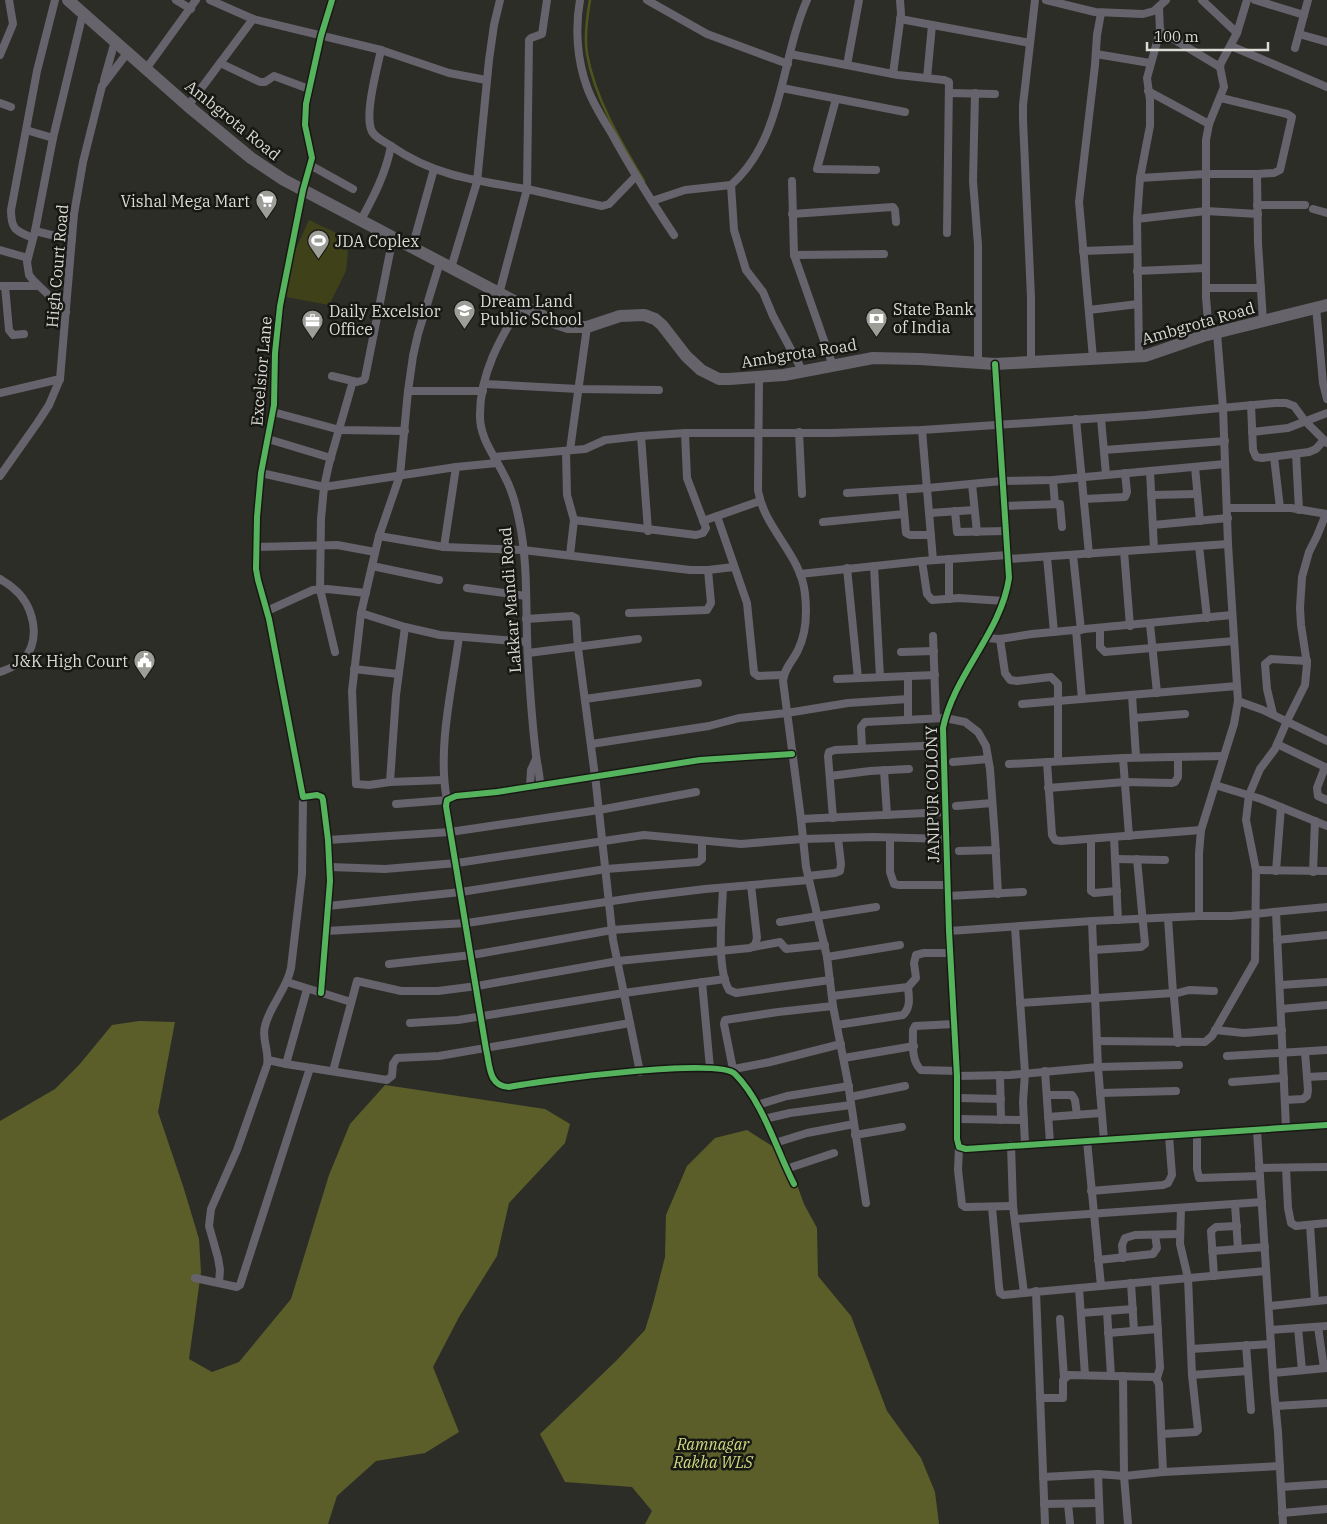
<svg xmlns="http://www.w3.org/2000/svg" width="1327" height="1524" viewBox="0 0 1327 1524" font-family="'IBM Plex Serif',serif">
<rect width="100%" height="100%" fill="#2d2d28"/>
<path fill="#3f4219" d="M309,220L349,239L346,271L329,305L286,297L293,255Z"/>
<g fill="#5b5e29">
<path d="M139,1021L175,1022L158,1112L184,1189L199,1239L201,1272L189,1359L212,1372L239,1362L291,1299L329,1175L350,1124L385,1085L545,1109L570,1124L565,1143L509,1203L497,1256L459,1317L433,1367L459,1432L425,1453L376,1461L337,1496L328,1524H0V1121L55,1089L79,1065L112,1025Z"/>
<path d="M747,1130L786,1155L804,1204L817,1228L818,1276L851,1316L887,1411L921,1458L935,1492L939,1524H645L652,1511L632,1487L565,1482L540,1434L616,1361L645,1330L653,1304L665,1257L666,1215L687,1166L715,1138Z"/>
</g>
<g fill="none" stroke-linecap="round" stroke-linejoin="round">
<path stroke="#50551b" stroke-width="2.5" d="M590,0C587,17 584,36 587,54C595,99 621,142 644,181"/>
<g stroke="#66636c" stroke-width="8">
<path d="M176,0L191,9"/>
<path d="M210,0L253,19L381,50L449,73L486,80"/>
<path d="M580,0C575,28 577,60 587,87C593,104 603,119 612,134C631,169 652,202 674,235"/>
<path d="M647,0L707,34L788,64"/>
<path d="M1046,0L1095,12L1143,14L1154,11L1166,0"/>
<path d="M1202,0L1237,33"/>
<path d="M1255,0L1304,15"/>
<path d="M900,19L1030,43"/>
<path d="M1160,31L1220,67"/>
<path d="M1299,34L1327,42"/>
<path d="M1231,46L1327,87"/>
<path d="M1295,48L1308,0"/>
<path d="M381,50C377,69 365,112 371,129C373,137 384,141 391,146C434,176 477,181 527,189L529,40L531,38L542,34L547,0"/>
<path d="M790,54L898,75L944,80L949,82L947,233"/>
<path d="M1096,54L1150,63"/>
<path d="M0,55L13,24L9,0"/>
<path d="M220,63L260,82H265L274,76L309,89"/>
<path d="M847,65L859,0"/>
<path d="M146,69L196,0"/>
<path d="M893,74L901,14L900,0"/>
<path d="M927,78L932,25"/>
<path d="M104,80L115,41"/>
<path d="M782,88L905,112"/>
<path d="M1148,91L1209,124"/>
<path d="M949,93L995,94"/>
<path d="M975,93L973,181L978,245V363"/>
<path d="M1221,98L1287,114L1292,117L1280,170L1274,173L1257,174L1258,243L1263,321"/>
<path d="M836,99L817,169L876,170"/>
<path d="M0,103L11,107"/>
<path d="M188,106L253,19"/>
<path d="M26,130L53,138"/>
<path d="M310,165L353,189"/>
<path d="M1140,178L1206,174H1257"/>
<path d="M792,181L794,255L833,366"/>
<path d="M731,185C784,138 780,61 807,0"/>
<path d="M652,201L685,190L731,185L734,230L746,270L763,292L773,316L803,372"/>
<path d="M1257,205H1305"/>
<path d="M1313,209L1327,213"/>
<path d="M792,214L893,207L895,210L896,222"/>
<path d="M1137,219L1206,211L1258,214"/>
<path d="M361,220C374,196 386,173 391,146"/>
<path d="M35,231L72,240"/>
<path d="M33,238C16,231 11,230 11,210L37,71L55,0"/>
<path d="M412,248L434,169"/>
<path d="M0,250L28,258"/>
<path d="M1083,251L1137,249"/>
<path d="M794,255L884,254"/>
<path d="M440,262L418,334L413,356L408,391L400,475L379,536L361,613L352,691L356,784L369,785L390,782L443,780"/>
<path d="M451,268L477,182L489,60L494,25L500,0"/>
<path d="M1137,271L1206,268"/>
<path d="M0,286H38"/>
<path d="M5,286L9,330L13,335L24,334"/>
<path d="M1206,288H1261"/>
<path d="M499,294L527,189L602,206L609,204L636,176"/>
<path d="M521,305C500,338 480,374 480,414C479,438 495,456 505,477C512,490 516,505 519,520C529,566 525,614 528,660C530,692 532,723 536,755C537,765 540,774 540,785"/>
<path d="M1316,307L1323,383L1327,399"/>
<path d="M1089,310L1138,304"/>
<path d="M66,312L33,280L29,275L27,262L35,231L53,138L83,13"/>
<path d="M1209,335L1206,297V140L1209,124L1224,87L1220,67L1221,63L1237,33L1247,0"/>
<path d="M1139,356L1137,219L1140,178L1150,126V100L1147,78L1160,31L1159,7"/>
<path d="M1093,358L1079,202L1095,65L1097,35L1101,13"/>
<path d="M1031,362V297L1023,120V105L1035,0"/>
<path d="M995,364L1009,578C1001,633 954,674 943,728L949,931L957,1076V1139L959,1147L966,1149L1327,1125"/>
<path d="M332,376L357,382L364,380L365,378L393,237"/>
<path d="M759,377L758,490C764,529 801,554 805,594C807,612 806,634 798,650C793,661 784,668 783,681L801,819L806,867L827,957L833,1006L848,1083L866,1203"/>
<path d="M485,384L578,389L659,390"/>
<path d="M408,391H483"/>
<path d="M0,393L60,379"/>
<path d="M1251,405L1253,450L1256,457L1262,458L1309,452L1316,449L1324,440"/>
<path d="M273,412L340,430L405,431"/>
<path d="M1101,418L1106,475"/>
<path d="M1076,419L1089,554"/>
<path d="M922,430L933,560"/>
<path d="M799,432L802,494"/>
<path d="M1252,432L1288,428L1327,413"/>
<path d="M641,436L648,531"/>
<path d="M268,439L331,458"/>
<path d="M570,450L587,327"/>
<path d="M1104,450L1225,441"/>
<path d="M566,451L567,495L574,520L570,555"/>
<path d="M1296,454L1299,510"/>
<path d="M494,457L585,449L605,440L641,436L685,433H832L922,430L1146,415L1275,403H1286L1294,406L1305,421L1327,443"/>
<path d="M1274,457L1280,508"/>
<path d="M1195,467L1200,521"/>
<path d="M1150,471L1154,549"/>
<path d="M261,473L324,487L456,467L497,463"/>
<path d="M0,476L38,422L49,405L60,379L74,214L83,162L102,86L128,52"/>
<path d="M1053,480L1055,504"/>
<path d="M972,484L977,532"/>
<path d="M902,490L906,533L910,535H931"/>
<path d="M847,493L928,488L1002,481L1053,480L1225,464"/>
<path d="M1151,495L1197,494"/>
<path d="M1084,499L1125,497L1127,492L1125,473"/>
<path d="M1004,506L1060,504L1062,527"/>
<path d="M1227,508H1291L1327,514"/>
<path d="M955,511L957,532L1006,531"/>
<path d="M930,513L974,510"/>
<path d="M717,516L747,603L754,673L758,676L783,675"/>
<path d="M574,520L696,535L703,533L706,528L687,478L685,433"/>
<path d="M703,521L760,501"/>
<path d="M823,522L904,514"/>
<path d="M1153,525L1228,518"/>
<path d="M379,536L444,547L523,550L690,570H708L734,567"/>
<path d="M1199,546L1207,618"/>
<path d="M256,547L337,545L375,552"/>
<path d="M444,547L456,467"/>
<path d="M1124,551L1130,626"/>
<path d="M1073,555L1081,630"/>
<path d="M1047,557L1054,632"/>
<path d="M1009,559L1228,544"/>
<path d="M922,561L927,594L932,600L959,598L1004,601"/>
<path d="M372,566L439,580"/>
<path d="M874,566L880,677"/>
<path d="M847,568L858,678"/>
<path d="M800,574L922,561L1008,555"/>
<path d="M0,579C4,582 9,584 13,588C33,604 42,638 24,659C18,666 8,669 0,672"/>
<path d="M467,588L526,596"/>
<path d="M949,599V559"/>
<path d="M267,611L313,590L327,589L366,593"/>
<path d="M361,613L405,627L440,635L527,642"/>
<path d="M629,613L707,610L711,603L708,570"/>
<path d="M526,619L572,616L576,618L578,648L596,784L613,940L640,1072"/>
<path d="M1150,624L1157,693"/>
<path d="M1100,628V647L1105,652L1234,641"/>
<path d="M1076,630L1082,699"/>
<path d="M933,636L936,718"/>
<path d="M985,638L1000,639L1032,634L1232,615"/>
<path d="M1000,639L1005,673L1010,680L1017,681L1051,677L1058,684V761"/>
<path d="M335,652L320,589L321,519L324,487L329,464L353,381"/>
<path d="M901,652L934,651"/>
<path d="M528,653L638,639"/>
<path d="M354,669L398,674"/>
<path d="M837,679L935,675"/>
<path d="M1132,695L1136,757"/>
<path d="M585,699L698,683"/>
<path d="M1238,701L1263,710L1327,741"/>
<path d="M1022,704L1237,686"/>
<path d="M1273,714L1267,689L1265,664L1271,659L1307,661"/>
<path d="M1134,718L1185,714"/>
<path d="M908,720V676"/>
<path d="M591,744L709,726L739,718L787,713L848,703L908,699"/>
<path d="M1277,744L1327,768"/>
<path d="M862,748L861,727L865,722L945,718L965,722L978,732L986,746L990,769L995,838L998,894"/>
<path d="M792,754L700,760L497,792L456,796L447,800L446,806L486,1049C490,1065 488,1086 509,1087C540,1081 718,1057 735,1074C763,1102 776,1149 794,1184"/>
<path d="M1123,758L1129,836"/>
<path d="M953,762L988,759"/>
<path d="M1047,762L1052,835L1055,840L1061,841L1201,830"/>
<path d="M1009,764L1123,758L1224,756"/>
<path d="M1325,767L1317,788L1318,796L1327,800"/>
<path d="M884,770L887,815"/>
<path d="M830,776L870,771L909,769"/>
<path d="M390,782L396,695L405,627"/>
<path d="M1215,785L1261,799L1327,826"/>
<path d="M530,786L531,770L536,759"/>
<path d="M1048,788L1125,782L1172,783L1175,782L1178,777V757"/>
<path d="M396,804L447,800C437,749 452,689 459,637"/>
<path d="M956,806L992,803"/>
<path d="M833,818L828,756L829,752L835,750L943,745"/>
<path d="M801,819L946,812"/>
<path d="M1114,837L1118,920"/>
<path d="M890,838V872L894,884L899,885H948"/>
<path d="M1091,839V891L1094,893L1117,891"/>
<path d="M328,840L450,832L599,810L696,792"/>
<path d="M959,851L996,850"/>
<path d="M1115,859L1165,860"/>
<path d="M330,867L385,869L457,863L644,835L741,844L802,839L874,837L947,839"/>
<path d="M1256,870L1327,871"/>
<path d="M1276,871L1281,807"/>
<path d="M1313,872L1315,821"/>
<path d="M808,876L835,873L840,871L841,864L838,838"/>
<path d="M723,888C722,914 716,968 729,990L736,993L830,980"/>
<path d="M948,896L1023,892"/>
<path d="M328,906L461,892L606,869L698,862L702,859V841"/>
<path d="M1276,912L1286,1128"/>
<path d="M1199,916V853L1201,830L1234,724L1238,701L1228,544L1223,408L1217,333"/>
<path d="M1168,918L1173,993"/>
<path d="M1092,921L1098,1067L1104,1140"/>
<path d="M780,922L876,907"/>
<path d="M1015,927L1025,1073L1023,1102L1025,1144"/>
<path d="M326,931L467,923L639,897L705,889L809,880"/>
<path d="M949,931L1092,921L1199,916H1231L1327,907"/>
<path d="M1277,940L1327,935"/>
<path d="M753,947L780,942L786,949L825,945"/>
<path d="M1093,950L1141,947L1145,944L1137,859"/>
<path d="M827,957L900,945"/>
<path d="M389,964L472,955L612,930L721,922"/>
<path d="M287,982L351,1002"/>
<path d="M702,982L710,1068"/>
<path d="M1280,985L1327,982"/>
<path d="M321,993L330,881L328,840L323,800L322,797L317,795L303,797L269,619L258,580L256,569L257,517L261,473L274,405L275,353L280,306L303,190L312,158L305,125L306,104L321,36L332,0"/>
<path d="M1174,994L1189,990L1214,991"/>
<path d="M832,996L908,987L916,978L914,963L916,955L924,953H950"/>
<path d="M1020,1003L1173,993L1174,997L1178,1043"/>
<path d="M1281,1009L1327,1005"/>
<path d="M410,1023L458,1020L624,993L725,979"/>
<path d="M954,1024L915,1026L913,1030C913,1043 911,1061 921,1070L957,1071"/>
<path d="M837,1025L903,1015C911,1007 909,998 908,987"/>
<path d="M1215,1030L1244,1033L1282,1030"/>
<path d="M1097,1041L1205,1042L1212,1036L1255,961L1256,870L1246,820L1249,795L1260,769L1275,749L1287,721L1305,685L1307,664L1301,625L1300,608L1302,577L1309,552L1317,536L1326,514"/>
<path d="M1227,1056L1327,1050"/>
<path d="M844,1058L914,1046"/>
<path d="M268,1060L286,1064L387,1080L392,1076L393,1064L397,1058L439,1056L630,1023"/>
<path d="M286,1064L307,989"/>
<path d="M733,1069L724,1024L725,1020L778,1012L833,1006"/>
<path d="M729,1070L770,1062L841,1044"/>
<path d="M333,1071L357,981L401,991H438L477,986L618,961L750,948L755,945L757,938L751,885"/>
<path d="M1045,1071L1050,1143"/>
<path d="M1000,1075L1001,1120"/>
<path d="M957,1076L1010,1075L1098,1067L1179,1065"/>
<path d="M1307,1077L1327,1076"/>
<path d="M1232,1082L1284,1078"/>
<path d="M1100,1093L1176,1091"/>
<path d="M1047,1095H1072L1075,1100L1077,1115"/>
<path d="M850,1097L905,1086"/>
<path d="M958,1098L1001,1099"/>
<path d="M1285,1100L1303,1099L1307,1096L1308,1090L1305,1052"/>
<path d="M757,1105L787,1096L849,1086"/>
<path d="M1048,1117L1101,1113"/>
<path d="M764,1119L790,1113L851,1105"/>
<path d="M958,1119L1024,1120"/>
<path d="M1257,1131L1274,1391L1278,1432L1283,1524"/>
<path d="M1197,1134V1169L1199,1178L1260,1176"/>
<path d="M855,1135L902,1127"/>
<path d="M1087,1141L1101,1286"/>
<path d="M775,1143L807,1133L854,1124"/>
<path d="M1011,1145L1013,1206L1024,1293"/>
<path d="M959,1147L958,1170L962,1205L965,1207L1013,1206"/>
<path d="M1259,1168L1327,1167"/>
<path d="M1286,1168L1288,1208L1291,1223L1296,1226L1327,1223"/>
<path d="M786,1169L834,1153"/>
<path d="M1091,1191L1163,1185L1168,1183L1172,1175L1169,1136"/>
<path d="M1235,1204L1238,1249"/>
<path d="M992,1207L999,1287L1000,1293L1003,1295L1266,1271"/>
<path d="M1015,1219L1262,1202"/>
<path d="M1310,1225L1315,1301"/>
<path d="M1212,1251L1265,1247"/>
<path d="M1123,1258L1122,1245L1125,1238L1135,1235L1180,1234"/>
<path d="M1098,1260L1153,1254L1157,1248L1155,1235"/>
<path d="M1214,1276L1211,1231L1216,1227L1237,1226"/>
<path d="M195,1278L237,1287L240,1285L310,1068"/>
<path d="M1155,1281L1160,1368L1157,1378"/>
<path d="M219,1283L220,1270L218,1258L209,1226L211,1209L237,1150L267,1065C270,1052 261,1039 265,1026C270,1005 287,989 291,968L302,874L303,797"/>
<path d="M1131,1283L1134,1331"/>
<path d="M1079,1288L1085,1375"/>
<path d="M1036,1291L1045,1524"/>
<path d="M1269,1306L1327,1300"/>
<path d="M1107,1311L1111,1376"/>
<path d="M1081,1313L1133,1309"/>
<path d="M1060,1319L1064,1378"/>
<path d="M1318,1327L1324,1368"/>
<path d="M1298,1328L1302,1370"/>
<path d="M1270,1330L1327,1326"/>
<path d="M1108,1333L1158,1329"/>
<path d="M1246,1345L1251,1410"/>
<path d="M1191,1349L1271,1344"/>
<path d="M1273,1373L1327,1368"/>
<path d="M1192,1375L1248,1371"/>
<path d="M1123,1376L1124,1476L1128,1524"/>
<path d="M1040,1398H1063V1380L1069,1375L1155,1377L1159,1384L1163,1472"/>
<path d="M1276,1406L1327,1403"/>
<path d="M1162,1434L1196,1432L1198,1430L1192,1375L1188,1278L1180,1244L1181,1208"/>
<path d="M1098,1474L1100,1524"/>
<path d="M1043,1477L1098,1474L1124,1476L1163,1472L1280,1466"/>
<path d="M1281,1487L1327,1484"/>
<path d="M1044,1504L1099,1503"/>
<path d="M1068,1504L1070,1524"/>
<path d="M1282,1513L1327,1509"/>
</g>
<path stroke="#66636b" stroke-width="12" d="M68,0L188,106L251,158L284,180L556,323L568,327H587L620,316L644,315L655,319L662,325L686,356L701,370L719,379H729L784,375L873,358L920,359L995,364L1145,356L1203,336L1327,305"/>
<defs>
<g id="cycleway">
<path d="M995,364L1009,578C1001,633 954,674 943,728L949,931L957,1076V1139L959,1147L966,1149L1327,1125"/>
<path d="M792,754L700,760L497,792L456,796L447,800L446,806L486,1049C490,1065 488,1086 509,1087C540,1081 718,1057 735,1074C763,1102 776,1149 794,1184"/>
<path d="M321,993L330,881L328,840L323,800L322,797L317,795L303,797L269,619L258,580L256,569L257,517L261,473L274,405L275,353L280,306L303,190L312,158L305,125L306,104L321,36L332,0"/>
</g>
</defs>
<use href="#cycleway" stroke="#171813" stroke-width="9"/>
<use href="#cycleway" stroke="#56b35d" stroke-width="6"/>
</g>
<defs>
<symbol id="supermarket-pin" viewBox="-11 -11 22 30"><path d="M0 17L-7.5 6A9.5 9.5 0 1 1 7.5 6Z" fill="#9d9e98" stroke="#171813"/><path d="M-6-5.5h2.5l.6 2H6L4.5 2H-2.5L-4.4-4H-6ZM-1.5 3.2a1.3 1.3 0 1 0 .1 0ZM3 3.2a1.3 1.3 0 1 0 .1 0Z" fill="#fff"/></symbol>
<symbol id="stadium-pin" viewBox="-11 -11 22 30"><path d="M0 17L-7.5 6A9.5 9.5 0 1 1 7.5 6Z" fill="#9d9e98" stroke="#171813"/><path d="M0-5a6.5 5 0 1 0 0 10a6.5 5 0 1 0 0-10ZM-3.5-1.8h7v3.6h-7Z" fill="#fff"/></symbol>
<symbol id="school-pin" viewBox="-11 -11 22 30"><path d="M0 17L-7.5 6A9.5 9.5 0 1 1 7.5 6Z" fill="#9d9e98" stroke="#171813"/><path d="M0-5L7-2L0 1L-7-2ZM-4 1L0 2.5L4 1V4Q0 6-4 4Z" fill="#fff"/></symbol>
<symbol id="bank-pin" viewBox="-11 -11 22 30"><path d="M0 17L-7.5 6A9.5 9.5 0 1 1 7.5 6Z" fill="#9d9e98" stroke="#171813"/><path d="M-6-4H6V4H-6ZM0-2.3a2.3 2.3 0 1 0 0 4.6a2.3 2.3 0 1 0 0-4.6Z" fill="#fff"/></symbol>
<symbol id="office-pin" viewBox="-11 -11 22 30"><path d="M0 17L-7.5 6A9.5 9.5 0 1 1 7.5 6Z" fill="#9d9e98" stroke="#171813"/><path d="M-6-3h4V-5.5h4V-3h4V5H-6ZM-1-4.5V-3h2v-1.5ZM-6 0V1H6V0Z" fill="#fff"/></symbol>
<symbol id="civic-pin" viewBox="-11 -11 22 30"><path d="M0 17L-7.5 6A9.5 9.5 0 1 1 7.5 6Z" fill="#9d9e98" stroke="#171813"/><path d="M-.6-6.5H3V-4.5H.6V-3L4-1V1h2V6H-6V1h2V-1L-.6-3ZM-1.2 2.5V6h2.4V2.5Z" fill="#fff"/></symbol>
</defs>
<g fill-rule="evenodd">
<use href="#supermarket-pin" x="254" y="188" width="25" height="34"/>
<use href="#stadium-pin" x="306" y="228" width="25" height="34"/>
<use href="#school-pin" x="452" y="298" width="25" height="34"/>
<use href="#bank-pin" x="864" y="306" width="25" height="34"/>
<use href="#office-pin" x="300" y="308" width="25" height="34"/>
<use href="#civic-pin" x="132" y="648" width="25" height="34"/>
</g>
<g text-anchor="middle" stroke-width="5" stroke-linejoin="round" paint-order="stroke">
<g font-size="16" fill="#dadbd4" stroke="#171813">
<text transform="translate(233 120) rotate(39)" y="6">Ambgrota Road</text>
<text transform="translate(57 266) rotate(-85)" y="6">High Court Road</text>
<text transform="translate(1198 323) rotate(-16)" y="6">Ambgrota Road</text>
<text transform="translate(799 353) rotate(-9)" y="6">Ambgrota Road</text>
<text transform="translate(261 371) rotate(-85)" y="6">Excelsior Lane</text>
<text transform="translate(510 600) rotate(-94)" y="6">Lakkar Mandi Road</text>
<text transform="translate(932 794) rotate(-91)" y="6">JANIPUR COLONY</text>
</g>
<g font-size="16" fill="#dadbd4" stroke="#171813" text-anchor="start">
<text x="250" y="207" text-anchor="end">Vishal Mega Mart</text>
<text x="335" y="247">JDA Coplex</text>
<text x="480" y="307">Dream Land<tspan x="480" dy="18">Public School</tspan></text>
<text x="893" y="315">State Bank<tspan x="893" dy="18">of India</tspan></text>
<text x="329" y="317">Daily Excelsior<tspan x="329" dy="18">Office</tspan></text>
<text x="128" y="667" text-anchor="end">J&amp;K High Court</text>
</g>
<g font-size="16" font-style="italic" fill="#d1d97f" stroke="#171813">
<text x="713" y="1450">Ramnagar<tspan x="713" dy="18">Rakha WLS</tspan></text>
</g>
</g>
<path d="M1147 42v8h121v-8" fill="none" stroke="#dadbd4" stroke-width="2.5"/>
<text x="1154" y="42" font-size="15" fill="#dadbd4" stroke="#171813" stroke-width="4" paint-order="stroke">100 m</text>
</svg>
